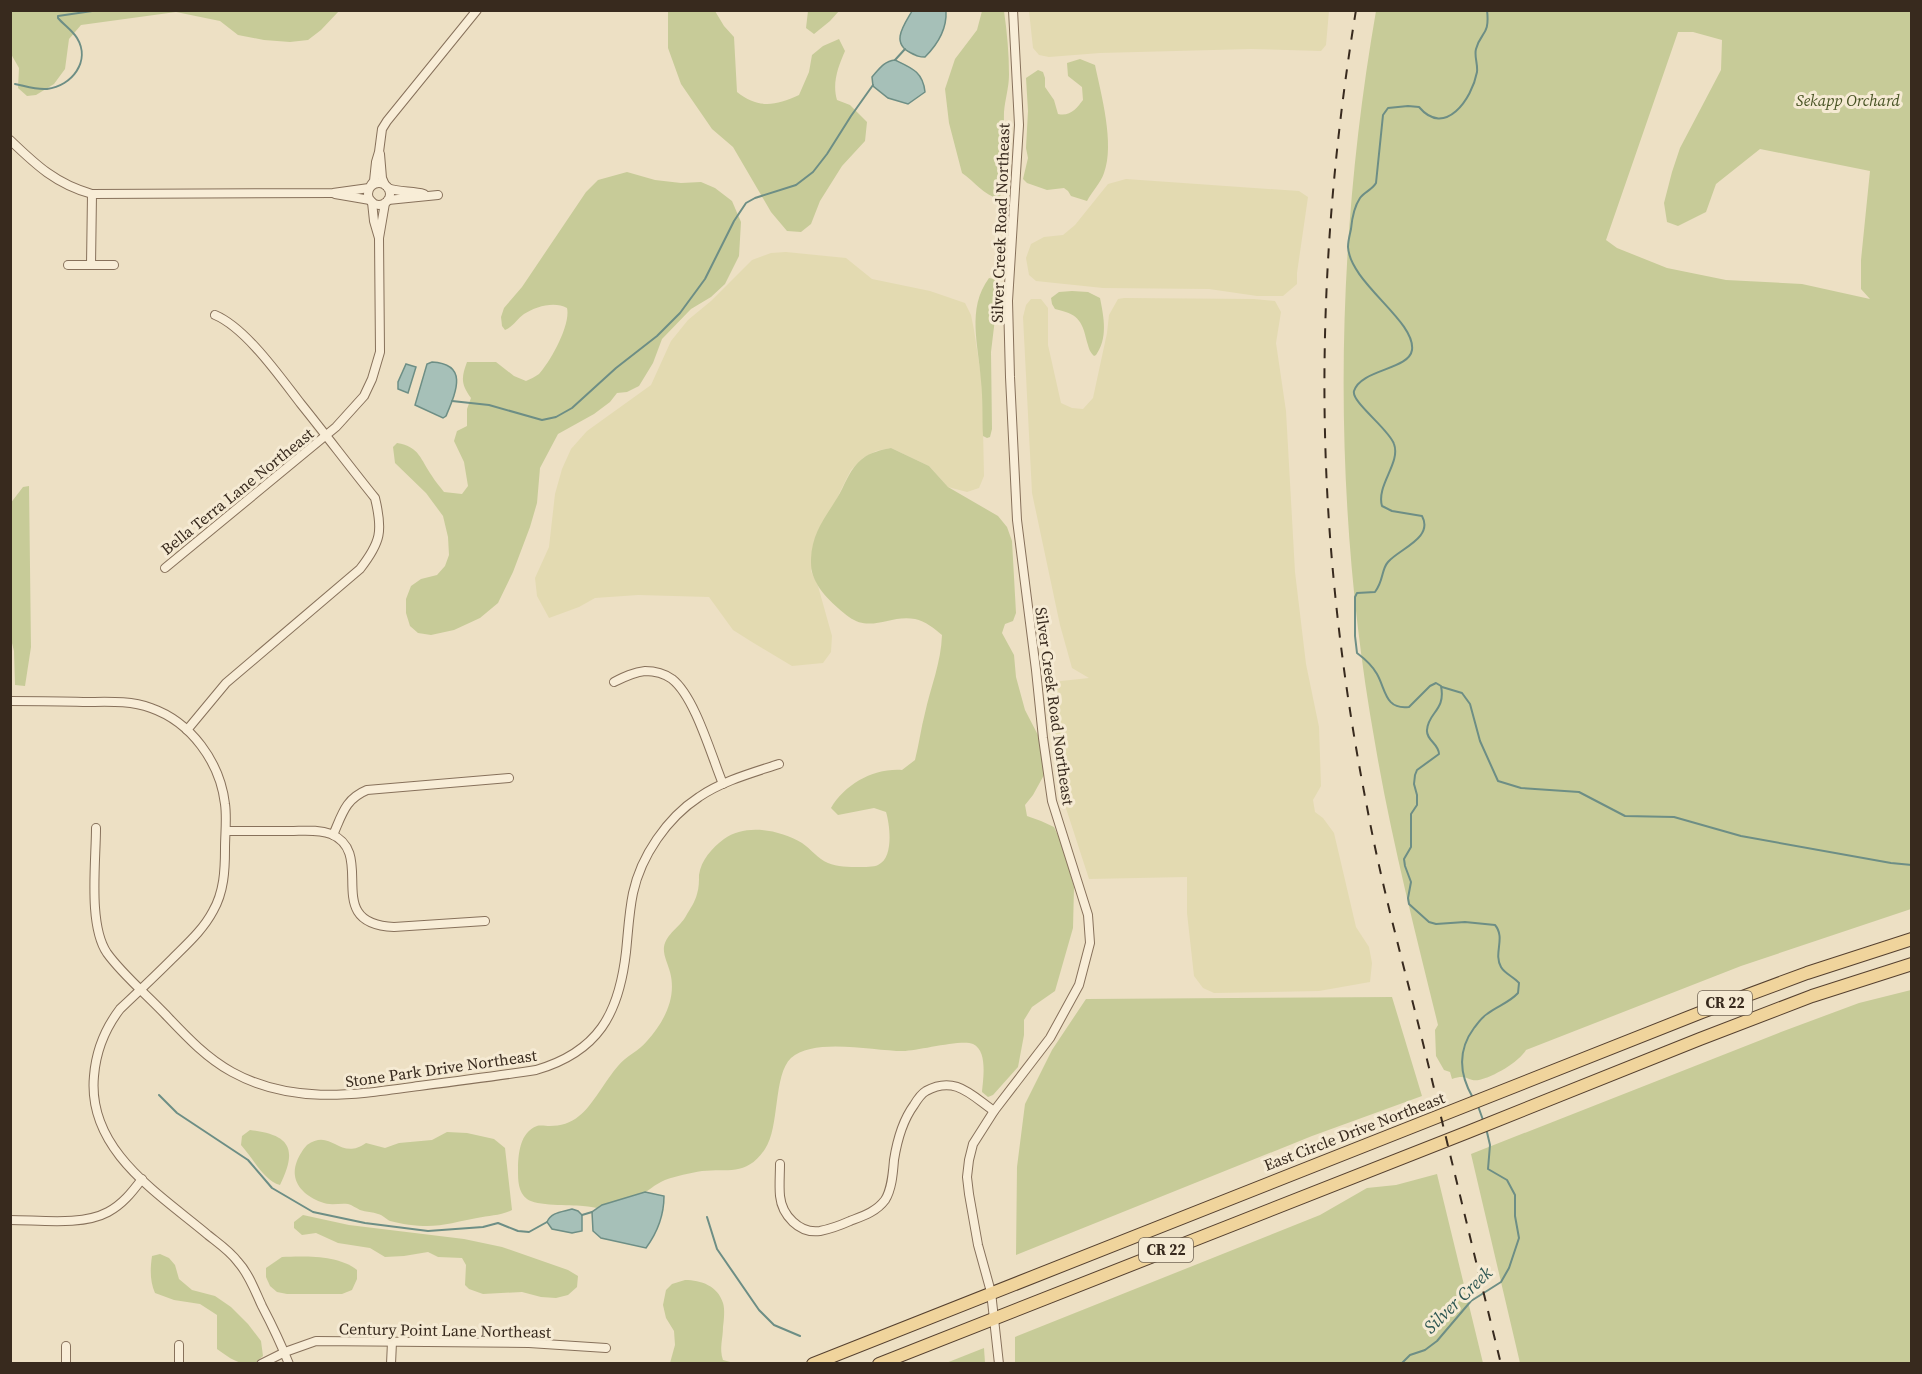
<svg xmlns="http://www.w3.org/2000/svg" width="1922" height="1374" viewBox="0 0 1922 1374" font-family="'Source Serif 4',serif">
<rect width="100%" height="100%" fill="#ede0c4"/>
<g fill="#e3dab1">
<path d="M1029,11L1329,10V11L1326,45L1321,51L1251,49L1100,53L1049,57L1039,55L1033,48Z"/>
<path d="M1126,179L1299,191L1308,197L1297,273V284L1283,296H1257L1209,289L1103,288L1036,281L1029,275L1026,258L1031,244L1044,237L1063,235L1075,225L1108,184Z"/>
<path d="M786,252L846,258L872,279L930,291L965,303L971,315L974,330L982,382L984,476L979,488L967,492L948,487L929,466L891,448L876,451L863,458L851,470L839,494L811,571L818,586L832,636L831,652L823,663L792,666L752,642L733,630L709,597L638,595L595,598L579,607L549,618L537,596L535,578L549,547L555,494L562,469L571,449L587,431L651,385L671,341L688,320L711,301L752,260L771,253Z"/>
<path d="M1124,298L1254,299L1275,301L1281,312L1276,343L1286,411L1295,572L1306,664L1319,727L1321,786L1313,800L1315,812L1323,818L1334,833L1356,927L1369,947L1372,963L1370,982L1319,991L1214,993L1203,988L1194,976L1187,913V877L1089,879L1063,799L1053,726L1052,682L1089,678L1072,668L1060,625L1032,493L1023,317L1026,305L1031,299H1041L1048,308V345L1061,403L1072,408L1083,409L1093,398L1107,333L1109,315L1118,299Z"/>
</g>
<g fill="#c7cb98" fill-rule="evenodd">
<path d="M10,11L11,10L339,11L321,30L308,40L290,42L264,40L238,35L220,21L176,12L81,25L69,39L65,69L54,84L36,95L27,96L18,88L19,68L11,54Z"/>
<path d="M668,11H715L724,26L734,37L737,92C759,109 775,106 799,95L809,72L812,55L823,46L839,39L845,51C838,67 832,83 837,100L850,105L867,122L865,141L842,166L820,201L811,224L801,232L787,231L771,212L733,147L712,129L681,84L668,48Z"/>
<path d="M808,11V10L839,11L830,21L814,34L806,28Z"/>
<path d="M982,11H1004C1007,32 1009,53 1009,75C1009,87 1005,100 1004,112C1003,141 1011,172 999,199C984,195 975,182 962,173L949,123L945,89L955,59L977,30Z"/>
<path d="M1376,11H1911V909L1741,966L1526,1050C1519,1062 1493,1077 1479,1080C1467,1082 1468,1073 1452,1079L1450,1072L1444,1070L1436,1056L1435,1030L1438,1025C1415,931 1391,838 1375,743C1332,502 1334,252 1376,11ZM1678,32H1693L1722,40L1721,70L1680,148L1672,172L1664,203L1667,222L1678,226L1706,212L1716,184L1760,149L1870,171L1861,260V289L1870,299L1802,284L1726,280L1667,268L1617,248L1606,240Z"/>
<path d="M1080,59L1095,65C1101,94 1115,144 1104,173C1101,182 1092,192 1087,201L1071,196L1068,191L1064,188L1047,190L1027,183L1023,179L1028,158L1026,148L1028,111L1026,78L1038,70L1043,72L1045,78V87L1054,100L1058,114C1070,117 1077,108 1083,100L1082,87L1068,76L1067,63Z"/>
<path d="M627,172L655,180L681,183L701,182L715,188L732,201L741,222L739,256L725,284L711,297L691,309L662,339L653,363L639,386L627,392L617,393L610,402L594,414L558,434L540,468L537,503L530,527L513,572L498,603L480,618L454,630L431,635L418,633L410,626L406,613V599L411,586L421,579L437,575L445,566L449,555L448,537L443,516L426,493L395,463L393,447L397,443C420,447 420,459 432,476C435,481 440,487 444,492L462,494L468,486L464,462L454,441L457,431L467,426V409L471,398C461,384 461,378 467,362H496L514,376L526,381C530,379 535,377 539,374C550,362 571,325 567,308C555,301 536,306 524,314C517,319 513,327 505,330L502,326L501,317L504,308L522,287L586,192L598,180Z"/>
<path d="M989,278L995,279L999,285L991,352L992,429L990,437L987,438L983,436C982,418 983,399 981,381C979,346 966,309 989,278Z"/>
<path d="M1072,291L1088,292L1100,298C1104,318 1108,338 1096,355L1094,356C1089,351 1089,348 1087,342C1082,319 1077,314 1055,309L1052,304L1051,298L1059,292Z"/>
<path d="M891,448L929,466L948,487L998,516L1007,527L1012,541L1016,613L1013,621L1005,624L1002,633L1014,655L1016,677L1025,710L1040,739L1044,775L1033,795L1025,805L1027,816L1041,821L1054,827L1062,844L1074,887L1073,928L1055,991L1032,1007L1024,1020V1035L1018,1067L993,1095L988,1097L982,1092C983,1079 988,1051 973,1044C961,1039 918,1051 903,1051C874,1051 814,1037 791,1058C773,1075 780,1127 765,1149C746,1177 728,1168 702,1171C690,1173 676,1176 665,1180C655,1184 647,1192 638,1197C630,1202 617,1206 608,1208C600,1210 591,1206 583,1206C570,1205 536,1206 527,1199C518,1192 518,1180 518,1170C518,1154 520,1132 537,1126C540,1125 546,1126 550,1126C560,1126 571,1123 579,1116C591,1108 607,1078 618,1066C626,1056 639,1051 647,1041C664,1022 677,998 670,972C668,964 663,955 664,947C666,934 680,927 686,916C690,909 695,902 697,894C699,888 699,881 699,875C701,860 712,848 724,839C746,823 780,830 802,843C811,849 818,859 828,863C837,867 849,867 859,867C864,867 874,867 878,865C894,858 890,825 886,812L874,808L838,815L831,808C845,784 874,768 902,770L915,760C919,744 921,728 925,713C931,686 941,663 942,635C935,629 925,621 915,619C891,614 871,633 849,617C835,606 817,591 812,572C811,568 811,563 811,559C812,531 827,516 840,493C847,480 850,469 862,459C871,452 881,450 891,448Z"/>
<path d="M29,486L31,647L25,686L15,685L14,651L11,639L10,504L23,487Z"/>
<path d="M1911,990V1363L1582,1364L1581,1362L1573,1364L1520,1363L1471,1154L1781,1032L1859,1003Z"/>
<path d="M1392,997L1422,1096L1312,1136L1016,1255L1017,1167L1025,1104L1052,1050L1086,999Z"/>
<path d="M250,1130C290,1135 298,1148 280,1185C264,1181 253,1158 241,1145L242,1136Z"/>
<path d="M447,1132L467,1133L494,1139L505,1148L512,1210C500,1216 489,1215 477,1218C460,1221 444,1226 427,1226C416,1226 401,1224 390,1221C386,1219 383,1215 378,1214C373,1212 366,1212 360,1210C356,1208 352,1205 348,1204C338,1203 330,1206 321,1202C303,1195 289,1181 297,1161C299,1156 303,1149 307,1145C332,1127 339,1162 366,1143L385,1148L399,1143L432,1140Z"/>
<path d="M1437,1174L1483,1363H1015V1337L1320,1215L1367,1188L1396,1185Z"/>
<path d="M303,1215L349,1225L464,1239L502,1247L568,1270L578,1276L577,1287L568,1295L556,1298L541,1297L522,1292L483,1294L469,1289L465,1285L466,1265L462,1258L438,1257L428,1252L404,1256L385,1257L370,1248L338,1243L316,1233L302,1235L294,1228V1222Z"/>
<path d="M160,1254L169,1258L175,1265L179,1279L192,1290L215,1296L231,1307L248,1324L261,1341L263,1356L254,1364C237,1364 231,1359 217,1349V1315L200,1304L174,1300L155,1293C150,1281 150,1270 152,1256Z"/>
<path d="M282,1257C304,1256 339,1255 357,1270V1279L352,1290L342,1294H287L277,1292L270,1286L266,1277V1268Z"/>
<path d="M685,1280C701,1280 718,1286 723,1303C725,1309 724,1320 723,1327C723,1339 719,1348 723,1360L734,1363H670L675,1345L674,1331L666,1318L663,1305L666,1290L672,1284Z"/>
<path d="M984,1348L985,1363H946Z"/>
</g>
<g fill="#a6c0b8" stroke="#6d8e85" stroke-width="1.5">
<path d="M912,11H946C947,29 938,44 925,57C919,57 917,56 911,53C890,43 904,25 912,11Z"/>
<path d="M895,60C912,68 923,72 925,92L908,104L888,98L873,86L872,77C879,69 884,61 895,60Z"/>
<path d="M432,362C469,364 456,392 446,416L443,418L415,405L427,364Z"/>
<path d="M406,364L416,367L408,393L398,389V382Z"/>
<path d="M645,1192L664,1196C664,1214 657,1233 646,1248L601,1238L593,1231L592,1212L602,1205Z"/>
<path d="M572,1209L578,1211L582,1215V1231L572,1233L552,1229L547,1222C551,1212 562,1212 572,1209Z"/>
</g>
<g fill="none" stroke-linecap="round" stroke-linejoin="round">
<g stroke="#6d8e85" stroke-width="2">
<path d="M895,60L905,49"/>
<path d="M15,84C25,86 36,90 47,89C72,86 91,61 77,38C72,30 64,25 58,18V16L99,10"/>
<path d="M452,401L489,405L542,420L556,417L572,408L616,368L657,336L680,313L705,279L734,221L746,203L755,198L796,185L813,172L827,154L851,116L873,85"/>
<path d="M1442,687L1462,693L1470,704L1480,741L1498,781L1521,788L1579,792L1625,816L1674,817L1741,836L1891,863L1912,865"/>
<path d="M159,1095L177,1113L248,1160L272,1188L313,1212L365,1223L428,1231L483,1227L498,1223L518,1231L529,1232L547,1222"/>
<path d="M1473,1098C1459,1074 1457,1051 1474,1028C1478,1023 1482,1017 1487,1014C1497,1006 1509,1003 1518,993L1519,983C1514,977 1505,974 1501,967C1493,953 1506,938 1495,925L1465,922L1436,924L1429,922L1409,904L1408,898L1411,882L1405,866L1404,859L1411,847V814L1417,805V795L1414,784L1415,775L1417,770L1439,754C1439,744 1426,740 1427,730C1428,712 1446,711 1441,686L1436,683L1430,686L1409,707C1385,710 1386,690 1377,674C1372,665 1365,659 1357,653L1355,636V597L1357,593L1375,592C1384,580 1381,570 1388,562C1399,549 1434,538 1422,516L1392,511L1382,506C1376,485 1401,463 1394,444C1389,429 1351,402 1354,391C1361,369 1409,370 1412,350C1416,321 1350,283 1348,247C1348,241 1350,234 1351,229C1352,218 1354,207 1360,198C1364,192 1372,190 1376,183L1383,115L1388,108L1408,106L1419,107C1445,138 1472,99 1477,72C1478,64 1474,56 1476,49C1481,31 1490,36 1487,10"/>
<path d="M1478,1106L1483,1120"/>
<path d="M582,1215L592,1212"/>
<path d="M707,1217L717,1249L759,1310L774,1325L800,1336"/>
<path d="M1401,1364L1410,1355L1425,1350L1437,1341L1471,1301L1501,1282L1509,1268L1519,1238L1515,1216V1195L1507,1180L1488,1169L1490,1145L1486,1128"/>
</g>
<defs>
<g id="minor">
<path d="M10,140C36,165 56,184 92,194L333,193L369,188"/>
<path d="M380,154L382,178L385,185"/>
<circle cx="379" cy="194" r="11"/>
<path d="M371,185L374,181L376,162L379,152L382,129L387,121L477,10"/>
<path d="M388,188C397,192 413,191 424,194"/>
<path d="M335,194L370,200"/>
<path d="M388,200L438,195"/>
<path d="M372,202L374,221L379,238"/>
<path d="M68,265H114"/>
<path d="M91,265L92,194"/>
<path d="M165,568L336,427L364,396L372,379L380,352L379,238L385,203"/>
<path d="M614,682C624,677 634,672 645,671C654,671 665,674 672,679C695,697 711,755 723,784"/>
<path d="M10,701C35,701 59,701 83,702C106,702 129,700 151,708C191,722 220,762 225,804C227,818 225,834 225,849C225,870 224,892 213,911C203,930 187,944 172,959C155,976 137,993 120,1009C104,1030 96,1051 94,1076C87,1150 158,1193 208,1235C218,1243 230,1251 238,1262C249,1274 255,1291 262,1306C272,1325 281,1344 289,1364"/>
<path d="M187,730L226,683L360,569C381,542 383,531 375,498C350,467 326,435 301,404C280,377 246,328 215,315"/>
<path d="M96,828C96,862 88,925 107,953C122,974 146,994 164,1013C185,1035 205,1057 232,1072C292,1105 354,1095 419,1086C458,1081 497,1076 536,1070C598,1052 619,1014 626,952C628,933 629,912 633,893C641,856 667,818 699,797C722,781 752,773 779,764"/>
<path d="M226,831C247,831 268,831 290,831C303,831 318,829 331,834C378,854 320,924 394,927L485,921"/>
<path d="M333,835C342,815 345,799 367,790L509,778"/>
<path d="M780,1164C780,1174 779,1185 780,1196C782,1215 799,1234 820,1231C830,1229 841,1225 850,1221C863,1216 876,1212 885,1200C892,1189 893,1172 894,1160C897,1141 903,1120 914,1105C917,1100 921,1094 926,1091C955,1075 971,1095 994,1111"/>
<path d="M10,1220C40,1220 82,1226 108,1212C123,1204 132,1192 142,1179"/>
<path d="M179,1345V1364"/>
<path d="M66,1364V1346"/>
<path d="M261,1364L285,1352L316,1341L529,1343L606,1348"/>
<path d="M391,1364L392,1342"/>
<path d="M999,1364L991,1292L978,1245L969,1194L967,1177L969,1160L973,1144L994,1111L1050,1038L1079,985L1090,943L1088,915L1052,801L1043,738L1036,670L1017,520L1010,377L1008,301L1019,125L1013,10"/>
</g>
<g id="primary">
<path d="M813,1364L1702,1012L1807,973L1912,939"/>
<path d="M879,1364L1468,1132L1700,1039L1812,996L1912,964"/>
</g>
</defs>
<use href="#minor" stroke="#87715b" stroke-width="10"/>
<use href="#primary" stroke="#55402f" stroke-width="14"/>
<use href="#minor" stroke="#f8edd7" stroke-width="8"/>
<use href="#primary" stroke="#f0d49c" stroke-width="12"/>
<path stroke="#382a1e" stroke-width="2" stroke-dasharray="10 10" stroke-linecap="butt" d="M1356,10C1326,192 1316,378 1332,561C1339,643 1351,726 1367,807C1381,883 1402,959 1421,1035C1448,1145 1474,1254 1501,1364"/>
</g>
<g text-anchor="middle" stroke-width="6" stroke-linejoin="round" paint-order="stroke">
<g fill="#f5ead3" stroke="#716454" stroke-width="1.5">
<rect x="1698" y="991" width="54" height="24" rx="4.5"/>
<rect x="1139" y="1238" width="54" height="24" rx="4.5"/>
</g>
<g font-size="15" font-weight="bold" fill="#382a1e">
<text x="1725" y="1008">CR 22</text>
<text x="1166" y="1255">CR 22</text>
</g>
<g font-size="16" font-style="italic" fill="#495425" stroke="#f5ead3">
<text x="1848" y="106">Sekapp Orchard</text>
</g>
<g font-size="16" fill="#382a1e" stroke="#f5ead3">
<text transform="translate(1000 223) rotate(-88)" y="6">Silver Creek Road Northeast</text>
<text transform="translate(237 491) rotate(-39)" y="6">Bella Terra Lane Northeast</text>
<text transform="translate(1055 706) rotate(82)" y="6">Silver Creek Road Northeast</text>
<text transform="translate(441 1068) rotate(-8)" y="6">Stone Park Drive Northeast</text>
<text transform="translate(1354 1131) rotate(-21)" y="6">East Circle Drive Northeast</text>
<text transform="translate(445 1330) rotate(1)" y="6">Century Point Lane Northeast</text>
</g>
<g font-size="18" font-style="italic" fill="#2e5753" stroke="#f5ead3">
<text transform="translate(1458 1300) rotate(-44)" y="6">Silver Creek</text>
</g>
</g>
<rect width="1922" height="1374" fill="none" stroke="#382a1e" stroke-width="24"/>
</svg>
